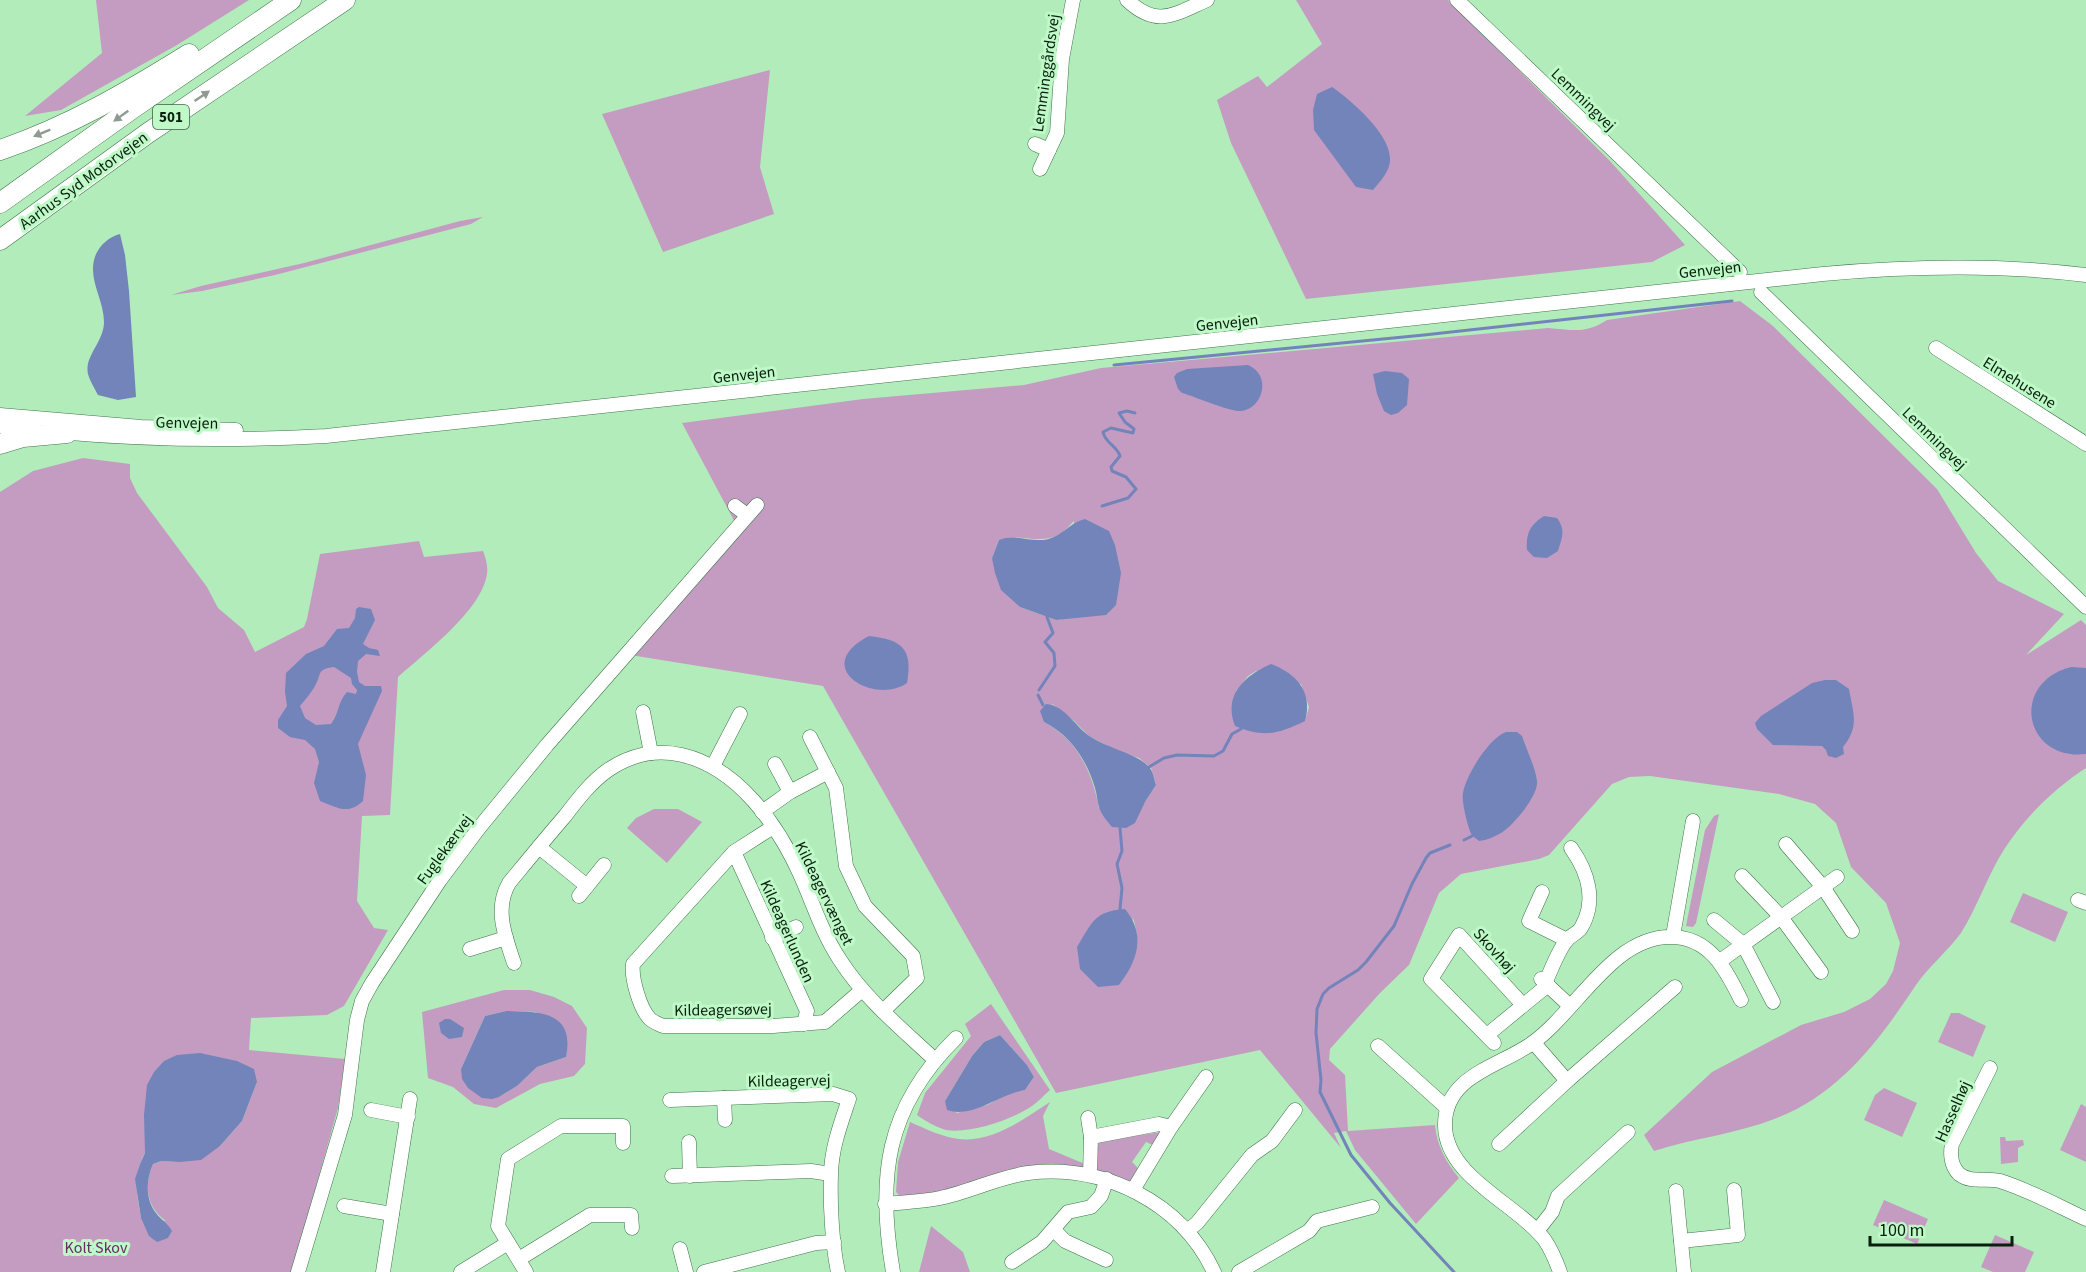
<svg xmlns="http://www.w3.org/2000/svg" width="2086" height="1272" viewBox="0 0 2086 1272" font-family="'Source Sans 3',sans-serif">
<rect width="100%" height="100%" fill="#b2ecbb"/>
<g fill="#c59cc1" fill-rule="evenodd">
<path d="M96,0H249L177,45L61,110L25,116L102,53Z"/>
<path d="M1296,0H1448L1610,161L1685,245L1652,262L1306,299L1231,143L1217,100L1258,76L1267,87L1322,44Z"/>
<path d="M770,70L760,167L774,214L663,252L602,114Z"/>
<path d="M483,217L471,224L275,275L202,291L171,295L201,286L304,263L460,221Z"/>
<path d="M1740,301L1773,326L1937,489L1976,553L1998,581L2064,614L2026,655L2081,620L2086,625V768C2055,788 2025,817 2005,848C1988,874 1978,906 1961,933C1948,951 1929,966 1916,985C1880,1039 1841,1093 1777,1118C1737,1134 1694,1138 1654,1151L1644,1135L1712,1072L1801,1025L1844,1012L1870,999L1886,984L1893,971L1900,943L1886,903L1851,867L1836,823L1815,804L1779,794L1650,776L1629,777L1612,784L1549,855L1539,859L1461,874L1439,893L1409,965L1380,993L1330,1049L1329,1060L1345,1075L1348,1131L1435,1125C1437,1146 1446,1162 1459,1178L1416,1224L1355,1150L1346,1131L1334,1133L1341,1148L1260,1050L1056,1093L823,686L630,655L739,530L682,423L863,399L1024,385L1101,368L1548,328C1573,330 1585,334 1607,320ZM1074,521L1075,617L1056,620L1020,607L992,558L999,540C1019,532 1040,546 1060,534C1065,531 1070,525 1074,521ZM1256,671L1301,684L1309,707L1305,721L1236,691L1248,676ZM1052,704L1074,721L1089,736L1115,750L1139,758L1151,768L1156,785L1145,802L1099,808C1092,772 1078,740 1044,722ZM1133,918C1142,943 1134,965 1119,985Z"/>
<path d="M83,458L130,464V478L137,493L207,587L218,608L244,630L255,652L304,627L307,619L320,554L419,541L424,557L483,551C486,559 488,566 487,574C482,610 425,653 398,677L390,815L362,816L357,901L374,928L388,930L344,1006L327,1015L251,1018L249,1050L345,1059L338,1108L292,1272H0V492L33,471ZM257,1082L242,1121L220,1146L179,1162L161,1161L153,1164C143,1185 147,1208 166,1221L141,1218C137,1192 132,1177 145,1153Z"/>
<path d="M654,809H678L702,822L667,863L627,828L636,818Z"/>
<path d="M1719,814L1696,923L1693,927L1686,926L1705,830L1714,816Z"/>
<path d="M2023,893L2068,912L2055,942L2010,922Z"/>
<path d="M504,990H530L554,997L572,1006L587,1028L585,1064L574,1076L540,1084L496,1108L474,1104L453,1087L428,1078L422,1012ZM506,1011L536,1012L566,1057L537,1067L517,1086L499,1097L461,1069L485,1016Z"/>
<path d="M991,1004L1050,1090C1044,1095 1038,1102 1032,1106C1012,1120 970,1134 946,1130C936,1127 925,1121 917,1115L925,1093L971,1036L965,1024ZM1000,1035L1027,1065L1034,1077L1025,1090L1012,1092L987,1105L957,1113L945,1101L972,1056L984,1042Z"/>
<path d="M1951,1013H1959L1986,1026L1973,1057L1938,1042Z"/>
<path d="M1884,1088L1917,1103L1902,1137L1864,1120L1875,1095Z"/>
<path d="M1050,1102L1043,1116L1049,1149L1085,1164L1083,1169L948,1192L900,1196L896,1192L898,1162L910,1122C926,1129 942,1137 959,1139C992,1143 1024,1119 1050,1102Z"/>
<path d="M2081,1104L2086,1107V1162L2060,1150Z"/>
<path d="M1161,1132L1155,1146L1146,1142L1132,1162L1140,1170L1131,1182L1095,1169L1099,1141Z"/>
<path d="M2000,1137H2005L2006,1141L2023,1140L2024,1145L2018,1148V1162L2001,1164Z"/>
<path d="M1884,1200L1928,1219L1917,1244L1873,1225Z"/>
<path d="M931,1226L963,1252L970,1272H919Z"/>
<path d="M1995,1235L2034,1252L2025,1272H1993L1981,1267Z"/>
</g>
<g fill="#7284ba" fill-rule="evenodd">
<path d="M1332,87C1352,101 1389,133 1390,158C1391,170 1380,182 1373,190L1356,187L1314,130L1313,110L1317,94Z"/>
<path d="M120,234L125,255L129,291L136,397L118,400L98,395C95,389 90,381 88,374C84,356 104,342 104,322C104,298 86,278 96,254C101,244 109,237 120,234Z"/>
<path d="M1248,365C1272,375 1263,408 1242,411C1229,412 1197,397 1182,393L1178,389L1174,377L1177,373L1187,369Z"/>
<path d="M1385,371L1402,373L1409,379L1407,405L1398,413L1391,415L1384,411L1377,394L1373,374Z"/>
<path d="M1544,516L1557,518C1566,530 1562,538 1558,551L1547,558L1534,557L1527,550C1526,533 1530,525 1544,516Z"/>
<path d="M1085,519L1109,531L1115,545L1121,573L1116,605L1106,615L1056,620L1020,607L1001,590L995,573L992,558L999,540C1013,534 1027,541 1042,540C1061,539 1068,523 1085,519Z"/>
<path d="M359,607L371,609L375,620L363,644L369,648L378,650L380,656L366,654L358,661L357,672L359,682L365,686H381L382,691L358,744L366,775L363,801C348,815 338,808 320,801L314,783L319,762L315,749L305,740L290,737L278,728V720L287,706L285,692L286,673L306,654L324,646L337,629L349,628L355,618L356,609ZM334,667L351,678L352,684L357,690L356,694L347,692C337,703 340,712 331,724L316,725L305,718L300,706C305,700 311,693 315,686C322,674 316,669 334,667Z"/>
<path d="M869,636C902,640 913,648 907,683C874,706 809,667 869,636Z"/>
<path d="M1271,664C1297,674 1313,692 1305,721C1278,734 1264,738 1235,726C1223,695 1244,676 1271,664Z"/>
<path d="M2071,667L2086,668V754C2024,761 2009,683 2071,667Z"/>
<path d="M1825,680H1836L1849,689C1853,713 1860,726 1843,747L1844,754L1836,758L1828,756L1826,750L1822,746L1773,745L1757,729L1755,723L1761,716L1812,683Z"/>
<path d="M1046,704C1065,705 1076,728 1091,737C1107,748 1138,754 1149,767C1153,771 1154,779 1156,785L1145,802L1135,823L1126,828L1112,827C1107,821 1101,814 1099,807C1097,801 1097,794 1095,788C1087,760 1070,735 1044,722L1040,711Z"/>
<path d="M1506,732H1517L1522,736C1527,751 1535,766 1537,781C1539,795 1513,826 1501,833C1494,837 1487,840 1479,841C1477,839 1473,837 1472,835C1468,829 1461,799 1463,793C1466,775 1489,738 1506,732Z"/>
<path d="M1125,909C1146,934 1138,961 1119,985L1098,987L1080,969L1077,947C1092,923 1094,911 1125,909Z"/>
<path d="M506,1011C540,1012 575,1011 566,1057L537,1067L517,1086L499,1097L492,1099L482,1098L468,1088L462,1079L461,1069L485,1016Z"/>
<path d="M445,1019H450L464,1028L462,1037L449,1039L441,1033L439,1023Z"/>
<path d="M1000,1035L1027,1065L1034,1077L1025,1090C999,1094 973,1119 947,1110L945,1101L972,1056L984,1042Z"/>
<path d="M200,1053L237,1061L254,1069L257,1082L242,1121L220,1146L201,1160L179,1162L161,1161L153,1164C146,1179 145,1199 156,1213C161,1220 167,1222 172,1231L168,1238L157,1242L149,1236L141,1218L135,1179L140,1164L145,1153L144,1115L147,1085L154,1072L164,1061L177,1055Z"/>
</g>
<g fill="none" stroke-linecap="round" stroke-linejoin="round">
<g stroke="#7284ba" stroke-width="3">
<path d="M1114,365L1424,335L1732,301"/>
<path d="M1102,506L1128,498L1136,489L1126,477L1112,471L1111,467L1120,456C1117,446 1105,443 1103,432L1111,428L1133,433L1134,429L1125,422L1119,413L1127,411L1135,413"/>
<path d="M1039,690L1055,666L1054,653L1045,642L1053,633L1047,617"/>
<path d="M1038,695L1043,705"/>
<path d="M1149,767L1164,758L1177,755L1214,756L1223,751L1232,734L1241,729"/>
<path d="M1464,840L1472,836"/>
<path d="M1450,845L1430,853L1426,858L1412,884L1394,926L1366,962L1358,970L1329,988L1323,994L1317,1009L1316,1033L1321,1080L1320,1092L1351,1155L1390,1203L1454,1272"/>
<path d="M1120,909L1122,888L1117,864L1122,851L1120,828"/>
</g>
<defs>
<g id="minor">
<path d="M1127,0C1157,28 1173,15 1207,0"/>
<path d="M1457,0L1740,272"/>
<path d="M1035,144L1049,150"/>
<path d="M1040,169L1057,133L1062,59L1073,0"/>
<path d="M1761,292L2086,607"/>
<path d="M1936,348L2086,444"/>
<path d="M0,415L141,427L236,430"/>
<path d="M0,426L36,430"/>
<path d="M58,432C147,440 236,441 326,436L1823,274C1911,266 1998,264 2086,275"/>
<path d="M735,506L747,515"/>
<path d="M643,712L651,753"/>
<path d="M810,737L836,788L846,866L865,906L913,956L917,978L883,1011"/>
<path d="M775,764L790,792"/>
<path d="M713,766L740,714"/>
<path d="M762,812L790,792L828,772"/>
<path d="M773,827L734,852L633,964C631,978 640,1009 650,1019C653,1022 659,1024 663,1026H773L825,1022L862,990"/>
<path d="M1786,844L1823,887L1852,931"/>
<path d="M539,847L587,886"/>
<path d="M734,852L807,1011L804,1024"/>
<path d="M1742,876L1781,917L1821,972"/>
<path d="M1542,892L1529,921L1567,940"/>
<path d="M579,896L604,865"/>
<path d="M2078,900L2086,903"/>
<path d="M1714,920L1743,944L1773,1002"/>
<path d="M1673,936L1693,821"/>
<path d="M772,938L796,927"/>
<path d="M470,949L506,938"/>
<path d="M1720,961L1837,877"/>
<path d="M514,963C505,936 494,909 509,883C528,860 546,838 565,816C578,799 591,782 608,770C630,755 656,749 682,755C738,768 777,824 800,874C813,903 822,933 840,960C865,999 901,1028 934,1059"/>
<path d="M1541,979L1570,1006"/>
<path d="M1545,983C1551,971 1558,950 1567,940C1571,935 1578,933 1581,928C1597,901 1588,872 1571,848"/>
<path d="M1487,1035L1548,985"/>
<path d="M1494,1043L1431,979L1459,935L1523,1005"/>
<path d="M1534,1043L1567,1081"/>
<path d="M1378,1046L1447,1108"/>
<path d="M1990,1068L1952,1144C1950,1154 1951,1166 1959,1174C1972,1184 1986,1177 2000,1181C2029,1190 2058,1206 2086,1219"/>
<path d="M724,1098L725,1120"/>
<path d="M670,1100L833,1094L849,1099C841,1123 831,1149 831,1175C830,1204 832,1244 838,1272"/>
<path d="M371,1110L408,1117"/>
<path d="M1088,1118L1091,1137L1090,1175"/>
<path d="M1091,1137L1159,1124L1171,1127"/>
<path d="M689,1142L690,1176"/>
<path d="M1499,1144L1567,1081L1675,987"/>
<path d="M672,1176L811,1171L830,1174"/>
<path d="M1133,1190L1171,1127L1206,1077"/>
<path d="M1676,1191L1684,1272"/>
<path d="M885,1204C903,1202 922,1202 940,1198C970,1192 998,1177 1028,1173C1104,1164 1181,1202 1214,1272"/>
<path d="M344,1206L392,1214"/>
<path d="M1054,1230L1065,1241L1106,1260"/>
<path d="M1187,1231L1197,1223L1252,1155L1272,1141L1295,1110"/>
<path d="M1537,1231L1552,1212L1558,1196L1628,1132"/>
<path d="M1681,1241L1738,1235L1734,1190"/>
<path d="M680,1249L686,1272"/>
<path d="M519,1259L590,1215H631L632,1228"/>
<path d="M1012,1262L1042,1242L1068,1212L1091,1207L1101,1196L1107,1179"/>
<path d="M298,1272L345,1115L357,1020L362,1001L372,983L440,880L479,828L547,745L757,505"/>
<path d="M383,1272L410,1099"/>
<path d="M461,1272L508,1243"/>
<path d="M526,1272L498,1226L508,1159L561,1126H623V1143"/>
<path d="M704,1272L816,1243L834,1242"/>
<path d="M893,1272C877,1178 885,1108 956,1038"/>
<path d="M1239,1272L1309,1231L1317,1221L1372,1207"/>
<path d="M1560,1272C1556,1261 1551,1249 1544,1239C1517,1204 1446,1177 1445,1126C1444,1076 1498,1067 1531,1044C1576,1013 1612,936 1671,937C1710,937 1726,970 1741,1000"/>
</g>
<g id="highway">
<path d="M0,150C68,127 128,92 189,54"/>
<path d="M0,203L133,108L291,0"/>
<path d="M0,240L148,133L345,0"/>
<path d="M0,444L23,437L67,433"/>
</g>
</defs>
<use href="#minor" stroke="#3f754a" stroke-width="15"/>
<use href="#highway" stroke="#3f754a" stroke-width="21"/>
<use href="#minor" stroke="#fff" stroke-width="14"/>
<use href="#highway" stroke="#fff" stroke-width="20"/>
</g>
<defs><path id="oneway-solid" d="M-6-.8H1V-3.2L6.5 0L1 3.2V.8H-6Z" transform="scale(1.5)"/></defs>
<g fill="#909a92">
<use href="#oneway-solid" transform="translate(202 96) rotate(-34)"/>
<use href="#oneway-solid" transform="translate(121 116) rotate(144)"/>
<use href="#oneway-solid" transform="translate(42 133) rotate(158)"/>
</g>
<g text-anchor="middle" stroke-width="6" stroke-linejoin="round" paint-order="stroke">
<rect fill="#bff9c8" stroke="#3f6045" stroke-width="1.5" x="153" y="105" width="36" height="24" rx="4.5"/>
<g font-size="15" font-weight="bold" fill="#081f0d">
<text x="171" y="122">501</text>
</g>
<g font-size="16" fill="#081f0d" stroke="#bff9c8">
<text transform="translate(1045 73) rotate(-82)" y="6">Lemminggårdsvej</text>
<text transform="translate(1584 99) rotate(44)" y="6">Lemmingvej</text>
<text transform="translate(83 180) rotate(-36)" y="6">Aarhus Syd Motorvejen</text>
<text transform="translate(1710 269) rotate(-6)" y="6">Genvejen</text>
<text transform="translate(1227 322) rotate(-6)" y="6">Genvejen</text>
<text transform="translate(744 374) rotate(-6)" y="6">Genvejen</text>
<text transform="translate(2020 382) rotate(32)" y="6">Elmehusene</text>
<text transform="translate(187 422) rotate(1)" y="6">Genvejen</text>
<text transform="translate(1935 438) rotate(44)" y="6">Lemmingvej</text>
<text transform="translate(444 849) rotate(-54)" y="6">Fuglekærvej</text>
<text transform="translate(825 893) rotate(64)" y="6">Kildeagervænget</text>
<text transform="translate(788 931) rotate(66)" y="6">Kildeagerlunden</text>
<text transform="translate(1495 950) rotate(48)" y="6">Skovhøj</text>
<text transform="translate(723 1009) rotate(-1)" y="6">Kildeagersøvej</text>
<text transform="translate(789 1080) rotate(-1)" y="6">Kildeagervej</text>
<text transform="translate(1952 1111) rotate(-66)" y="6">Hasselhøj</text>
</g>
<g font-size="16" fill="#662b63" stroke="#bff9c8">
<text x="96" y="1253">Kolt Skov</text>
</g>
</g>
<path d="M1870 1236v9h142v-9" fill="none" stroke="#081f0d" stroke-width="3"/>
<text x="1879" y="1236" font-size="18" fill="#081f0d" stroke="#bff9c8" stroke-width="4.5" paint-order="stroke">100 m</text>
</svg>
